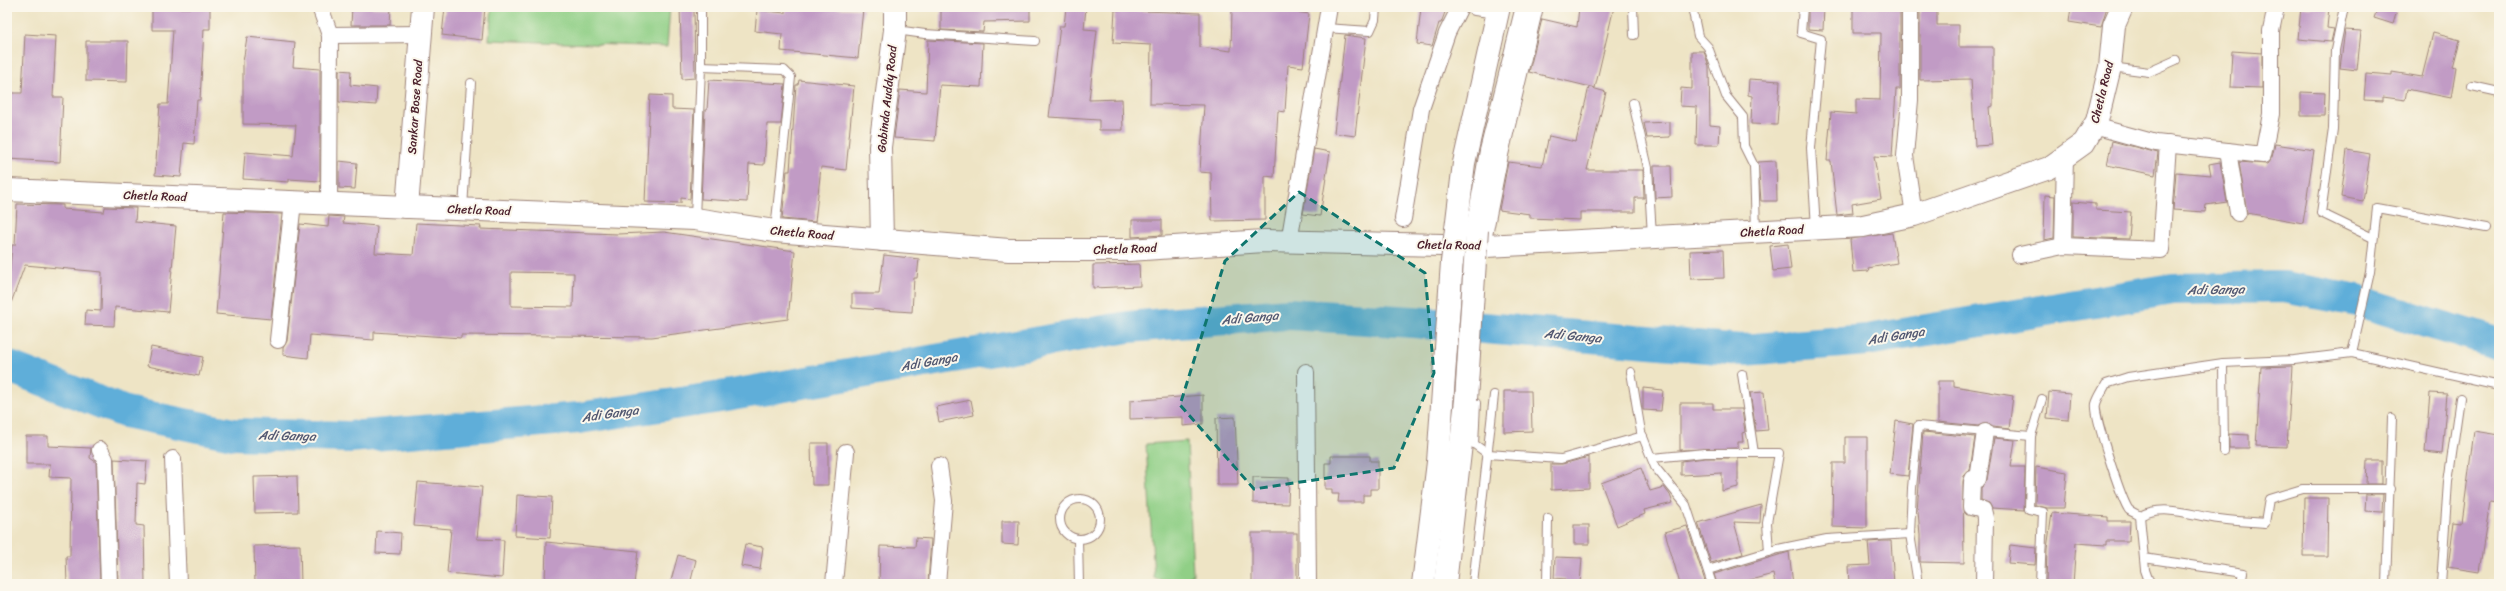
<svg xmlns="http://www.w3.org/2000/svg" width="2506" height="591" viewBox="0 0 2506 591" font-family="Sriracha,sans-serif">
<rect width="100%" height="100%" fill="#fbf7ec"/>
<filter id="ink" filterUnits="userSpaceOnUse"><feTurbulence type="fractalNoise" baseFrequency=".025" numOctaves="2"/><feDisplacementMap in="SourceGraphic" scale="8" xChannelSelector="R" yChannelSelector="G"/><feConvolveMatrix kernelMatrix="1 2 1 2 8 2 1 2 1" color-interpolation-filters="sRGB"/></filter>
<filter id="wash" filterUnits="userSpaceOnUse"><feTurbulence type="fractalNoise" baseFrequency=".012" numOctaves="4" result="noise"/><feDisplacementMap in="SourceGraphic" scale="16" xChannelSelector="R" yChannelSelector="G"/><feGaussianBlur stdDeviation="0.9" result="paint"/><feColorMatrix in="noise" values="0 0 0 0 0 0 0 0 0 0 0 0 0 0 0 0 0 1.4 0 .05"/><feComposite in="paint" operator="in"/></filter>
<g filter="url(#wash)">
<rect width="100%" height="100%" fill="#eee4c5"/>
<g fill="#90cf86" stroke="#6d7758">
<path d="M492,7H670L667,47L489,40Z"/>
<path d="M1187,441L1193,574C1177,587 1172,587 1154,577L1146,444Z"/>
</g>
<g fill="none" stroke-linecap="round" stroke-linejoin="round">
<path stroke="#5faed9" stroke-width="32" d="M7,366L125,412L233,434L349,437L579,418L714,398L1128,327L1288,314L1413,322L1743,350L1867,340L2173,289L2284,287L2358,301L2499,344"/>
</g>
<g id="blocks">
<g fill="#c19bc5" fill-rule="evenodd">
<path d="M352,7L391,8L390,25H351Z"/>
<path d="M445,7H485L482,40L442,35Z"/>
<path d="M680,7H694L695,78L682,79Z"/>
<path d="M785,7L863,9L858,58L781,51L782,34L755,31L757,10L785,13Z"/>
<path d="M941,7H1030V21L984,22L983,32L941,30Z"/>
<path d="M1066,7H1086L1084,29L1097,30L1089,100L1122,99L1123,130H1099V120L1049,117L1060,26H1064Z"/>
<path d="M1264,7L1309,14L1303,67L1288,65L1285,112L1278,111L1274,177L1265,176V220L1212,221L1211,173L1200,172L1204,105L1150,104L1151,45L1113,43L1115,10L1200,13V47L1231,51L1232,9L1263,10Z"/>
<path d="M1421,7H1447L1441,23H1439L1432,46L1417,44Z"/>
<path d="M1579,7H1614L1595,88L1529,72L1542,19L1577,27Z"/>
<path d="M1808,7H1824L1823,30L1808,29Z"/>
<path d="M1853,7H1900V89H1896L1892,157L1874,156L1881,199L1852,204L1853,213L1837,215L1831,161H1827L1831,112L1856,114V99L1880,100L1881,33H1853Z"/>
<path d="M1920,7H1937V25H1959V47H1993V106L1989,107L1992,145L1975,146L1971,79L1920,80Z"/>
<path d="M2071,7H2107L2101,27L2069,22Z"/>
<path d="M2301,7H2329L2327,28L2334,29L2331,42L2298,39Z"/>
<path d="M2378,7H2398L2393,24L2374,18Z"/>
<path d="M152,8H210V29H204L200,100H197L194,144L184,143L181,177L155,175L160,104H168L173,30H152Z"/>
<path d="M2345,30L2361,31L2357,70L2340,68Z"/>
<path d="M2433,33L2460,40L2453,67L2456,68L2451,98L2407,89L2405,100L2383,97V101L2364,100L2366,73L2392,75V72L2422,77Z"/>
<path d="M25,34L56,36L53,97H63L60,162L7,159V93H22Z"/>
<path d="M1345,35L1366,38L1355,136L1334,133Z"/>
<path d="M247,37L295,42L293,67L320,69V181L289,179V182L243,179L245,152L293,156L296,125L243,124V62Z"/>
<path d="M928,40L983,43L981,87L940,85L935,141L894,138L900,90L926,92Z"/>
<path d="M86,41H128L127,82L86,81Z"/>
<path d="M1692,51H1704L1709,67L1710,125L1720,126L1719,145H1696L1697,107L1680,106L1681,88L1692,89Z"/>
<path d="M2232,51L2262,53V88L2230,87Z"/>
<path d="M339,70L351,71L350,85L377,88L376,105L339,102Z"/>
<path d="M1749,79L1780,81L1777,125L1751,124L1752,96L1748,95Z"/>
<path d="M709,80L785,84L781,124H767L764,165L749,164L747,202L701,199L705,110H707Z"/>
<path d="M799,80L854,86L846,170L821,167L815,222L782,219L787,171H790L796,85H798Z"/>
<path d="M1589,87L1606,92L1587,170H1643L1644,198H1635V212H1580V220L1530,218V214L1499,210L1508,162L1542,166L1549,136L1576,142Z"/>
<path d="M2301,92L2325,93L2324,116H2301Z"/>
<path d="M650,95L672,96V109L694,110L690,199L681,198V203L645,202Z"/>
<path d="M1670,122V137L1647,138L1644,123Z"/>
<path d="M2112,141L2158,153L2155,175L2107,165Z"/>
<path d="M2275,144L2314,150L2303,223L2247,213L2239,162L2267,164L2272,157Z"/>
<path d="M1314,149L1330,152L1320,216L1303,214Z"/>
<path d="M2347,150L2370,154L2363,201L2341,197Z"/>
<path d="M339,161L357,163L355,189L339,188Z"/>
<path d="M1776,161L1777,201H1761L1758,162Z"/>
<path d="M2220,162L2227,202L2206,205L2205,212L2173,210L2176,172L2211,175L2209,164Z"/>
<path d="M1654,166H1671L1672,197L1655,198Z"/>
<path d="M2045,195L2055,196L2054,238L2044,240Z"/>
<path d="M2073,202L2096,204V210L2131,212L2129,239L2073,237Z"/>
<path d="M17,204L63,205V209L104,212L105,207L136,208L135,222L176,226L168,312L115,307L114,326L85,325L86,310L101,311L102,272L25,265L11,303L7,302L12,245H15Z"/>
<path d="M224,212L282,214L271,319L216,314Z"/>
<path d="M329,216L344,217L343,223L377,226L375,253L413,255L416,223L481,226L480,229L618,234L664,232L795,251L788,319L652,337L461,335V338L374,332V340L310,335L308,358L283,355V348L287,341L300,224L328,227ZM511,272L574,273L573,307L511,306Z"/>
<path d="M1132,220H1162V235L1132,237Z"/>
<path d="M1892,233L1897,263L1868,268L1869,271L1853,272L1850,239Z"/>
<path d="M1788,244L1791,269L1773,271L1770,246Z"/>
<path d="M1723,250L1724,278L1691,279L1690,251Z"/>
<path d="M884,255L919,259L917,278H914L912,312L852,308V294H879Z"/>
<path d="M1139,264L1140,286L1093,288V265Z"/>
<path d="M151,347L203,357L199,376L147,366Z"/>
<path d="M2292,366L2287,447L2256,446L2261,367Z"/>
<path d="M1938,381H1954V386L2013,396L2009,429L1993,427L1986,423L1978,426L1938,422Z"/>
<path d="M1643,388L1663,390L1661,411L1643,410Z"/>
<path d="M1504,391H1531L1532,431L1504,432Z"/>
<path d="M1764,392L1768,430L1756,431L1750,393Z"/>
<path d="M2049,392L2070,394L2068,420L2047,418Z"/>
<path d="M2430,393L2447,394L2442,454L2425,452Z"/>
<path d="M1203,395V424L1183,426V417L1130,419V401Z"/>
<path d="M971,400L974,415L939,422L936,407Z"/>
<path d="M1680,403H1713V409H1742L1745,432L1742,433L1743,442H1738V448L1680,450Z"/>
<path d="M1235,417L1238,485H1217L1216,418Z"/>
<path d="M1896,421L1913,424L1908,476L1890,474Z"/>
<path d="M2474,431L2499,435V503L2490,502L2479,572L2448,567L2454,522L2462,523Z"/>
<path d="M1923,432L1975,437L1970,470L1964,476L1963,482L1964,563L1920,562V535L1918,511H1917Z"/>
<path d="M2229,434L2249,435V448H2229Z"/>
<path d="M26,436H48V446L91,448L90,458L96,462L100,584H67L66,556H70L71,478L49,477L50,464H26Z"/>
<path d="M1845,437H1867V528L1832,527L1833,463H1845Z"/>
<path d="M1994,438L2015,440L2011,467H2025L2024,510L1992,508L1989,503L1981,500V488L1987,480Z"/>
<path d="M811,443H828V485H812Z"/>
<path d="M1331,456H1370V461H1378V489H1370V495H1363V502H1338L1339,494H1332V489H1325V463H1331Z"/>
<path d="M1589,457V488L1551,490V464H1562Z"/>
<path d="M1705,458H1738V487L1722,491V473L1681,475V461Z"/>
<path d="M114,459L147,461L145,484L137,483L136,525L144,526L145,584H118Z"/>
<path d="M2367,461H2382V484H2366Z"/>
<path d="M2036,467L2067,472L2064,508H2047L2035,505Z"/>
<path d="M1641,468L1650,491L1664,487L1670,495L1673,503L1644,510L1645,514L1617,526L1601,483Z"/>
<path d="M297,476L298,512L255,513L254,477Z"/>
<path d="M1253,477L1289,478L1288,504L1253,503Z"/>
<path d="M418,482L482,487L477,539L504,540L502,578L447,573L451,529L414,526Z"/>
<path d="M2366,494H2383L2382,512L2365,511Z"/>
<path d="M517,495L552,497L550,538L515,536Z"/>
<path d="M2304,498H2328L2327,556H2303Z"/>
<path d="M1761,505L1760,523L1734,522L1743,554L1711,563L1698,523Z"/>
<path d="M2052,513L2108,517V521H2130L2129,541H2106V545L2076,543L2073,584H2046L2047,549Z"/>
<path d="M1002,521H1019L1018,545L1002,544Z"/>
<rect x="1574" y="525" width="15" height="19"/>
<path d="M1687,526L1706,584H1680L1665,532Z"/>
<path d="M377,531L401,533L400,554L376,553Z"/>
<rect x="1252" y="533" width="45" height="50"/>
<path d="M916,538L931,539L928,584H879L880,546L915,547Z"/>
<path d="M1883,541H1891L1894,584H1849L1848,566L1870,565L1868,542Z"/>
<path d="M546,542L638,551L634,584H545Z"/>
<path d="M745,544L763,547L760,569L741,566Z"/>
<path d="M300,545L301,584H255L254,546Z"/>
<path d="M2010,545L2036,548L2035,565L2008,563Z"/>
<path d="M1789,552L1793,584H1775L1773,574L1735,584H1717L1714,574Z"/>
<path d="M678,555L696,560L690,584H670Z"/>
<path d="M1555,557L1582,558L1580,584H1565L1566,579L1554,578Z"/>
</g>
</g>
</g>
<g filter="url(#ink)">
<use href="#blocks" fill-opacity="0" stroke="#9c8278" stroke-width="1"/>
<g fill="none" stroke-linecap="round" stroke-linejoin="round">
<defs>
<g id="lane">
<path d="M1633,7L1634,35"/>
<path d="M1692,7L1698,36L1708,47L1726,96L1743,117L1744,146L1754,166L1756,231"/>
<path d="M1803,7L1801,33L1821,39L1811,148L1816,228"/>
<path d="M2344,7L2335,50L2333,129L2321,213L2373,238"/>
<path d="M1325,28L1370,31L1375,20L1376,7"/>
<path d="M896,30L925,34L1035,41"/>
<path d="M701,67L784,70L791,77L775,230"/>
<path d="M2111,67L2149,72L2176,60"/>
<path d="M2472,86L2499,92"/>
<path d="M1633,103L1648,168L1652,236"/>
<path d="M463,208L471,83"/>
<path d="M695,218L701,67V7"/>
<path d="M1486,246L1504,155L1539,7"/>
<path d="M2352,353L2370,272L2377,208L2486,228"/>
<path d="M2223,363L2224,452"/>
<path d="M1631,372L1641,432L1655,467L1686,505L1712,584"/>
<path d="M1742,374L1754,453"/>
<path d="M1476,403L1474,444L1488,454L1561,459L1643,436"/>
<path d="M1652,458L1705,453H1779L1767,523L1769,552"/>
<circle cx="1080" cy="519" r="20"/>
<path d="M2140,516C2165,503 2193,516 2219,519C2234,521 2250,522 2265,523L2269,499L2302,489H2391"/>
<path d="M1078,539L1079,584"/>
<path d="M2144,558L2243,573L2241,584"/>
<path d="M1708,570L1778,549L1827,539L1910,534"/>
<path d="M1473,584L1494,395"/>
<path d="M1547,584L1548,518"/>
<path d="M1918,584L1910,534L1912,488L1918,426L2031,436"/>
<path d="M2040,584L2043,512L2029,509L2031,436L2042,399"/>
<path d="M2150,584L2145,570L2140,516C2137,514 2132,512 2129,510C2122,501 2093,414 2096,404C2098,397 2103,390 2106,384L2128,377L2223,363L2294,360L2352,353L2499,386"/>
<path d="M2386,584L2392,418"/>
<path d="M2441,584L2448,482L2460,398"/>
</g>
<g id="street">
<path d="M320,7L330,35L329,204"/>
<path d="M1475,7L1498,10"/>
<path d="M1910,7V100L1905,156L1914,215"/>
<path d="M330,35L421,34"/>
<path d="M2094,126L2156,143L2263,155L2271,114V31L2276,7"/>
<path d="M2228,151L2238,213"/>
<path d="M1403,219L1421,109L1447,33L1460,7"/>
<path d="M1289,242L1329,7"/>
<path d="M2063,246L2065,157"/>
<path d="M2020,255L2063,246L2161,250L2168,144"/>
<path d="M278,340L293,202"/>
<path d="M1306,372L1308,584"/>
<path d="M100,450L105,459L109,584"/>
<path d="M173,459L178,584"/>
<path d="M834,584L846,452"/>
<path d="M937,584L944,501L939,466"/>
<path d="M1984,584L1985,518L1983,510L1971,507L1972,482L1973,479H1978L1985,432"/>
</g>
<g id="secondary">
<path d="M7,190L695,219L775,231L1009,250H1129L1264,241L1486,246L1863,226L1914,215L2049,168L2084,143L2097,121L2110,67L2114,25L2122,7"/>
<path d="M407,207L423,7"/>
<path d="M1456,229L1464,163L1499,7"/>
<path d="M1477,230L1491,151L1527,7"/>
<path d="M882,240L880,147L895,30V7"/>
<path d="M1423,584L1438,462L1452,262"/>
<path d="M1445,584L1466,400"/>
</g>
</defs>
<use href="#lane" stroke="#9c8278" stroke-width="10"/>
<use href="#street" stroke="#9c8278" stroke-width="18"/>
<use href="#secondary" stroke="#9c8278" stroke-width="24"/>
<use href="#lane" stroke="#fff" stroke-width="8"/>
<use href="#street" stroke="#fff" stroke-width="16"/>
<use href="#secondary" stroke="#fff" stroke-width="22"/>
<defs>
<g id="secondary-bridge">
<path d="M1452,262L1456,229"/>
<path d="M1466,400L1477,230"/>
</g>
</defs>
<use href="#secondary-bridge" stroke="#9c8278" stroke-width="24" stroke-linecap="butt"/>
<use href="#secondary-bridge" stroke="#fff" stroke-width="22"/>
</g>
</g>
<path fill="#0f766e" fill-opacity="0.2" stroke="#0f766e" stroke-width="3" stroke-dasharray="8 5" stroke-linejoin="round" d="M1299,192L1425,273L1434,373L1394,468L1254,489L1180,405L1225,261Z"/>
<g text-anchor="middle" stroke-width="4" stroke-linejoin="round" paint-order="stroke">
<g font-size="12" fill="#4a1f2b" stroke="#fbf7ec">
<text transform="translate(2102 92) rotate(-76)" y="4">Chetla Road</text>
<text transform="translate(887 99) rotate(-84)" y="4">Gobinda Auddy Road</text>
<text transform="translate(415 107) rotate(-86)" y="4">Sankar Bose Road</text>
<text transform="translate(155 196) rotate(2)" y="4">Chetla Road</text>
<text transform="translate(479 210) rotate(2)" y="4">Chetla Road</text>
<text transform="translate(1772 231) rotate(-3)" y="4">Chetla Road</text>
<text transform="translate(802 233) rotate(5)" y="4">Chetla Road</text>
<text transform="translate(1449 245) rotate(1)" y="4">Chetla Road</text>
<text transform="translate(1125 249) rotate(-2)" y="4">Chetla Road</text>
</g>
<g font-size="13" font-style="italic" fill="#525871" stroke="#fbf7ec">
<text transform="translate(2216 289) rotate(-1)" y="5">Adi Ganga</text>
<text transform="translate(1250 317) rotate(-5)" y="5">Adi Ganga</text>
<text transform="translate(1573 335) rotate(5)" y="5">Adi Ganga</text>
<text transform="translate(1896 335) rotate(-9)" y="5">Adi Ganga</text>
<text transform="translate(929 361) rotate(-10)" y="5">Adi Ganga</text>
<text transform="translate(610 413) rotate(-8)" y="5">Adi Ganga</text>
<text transform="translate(287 435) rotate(1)" y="5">Adi Ganga</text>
</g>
</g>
<rect width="2506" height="591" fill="none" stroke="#fbf7ec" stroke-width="24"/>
</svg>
